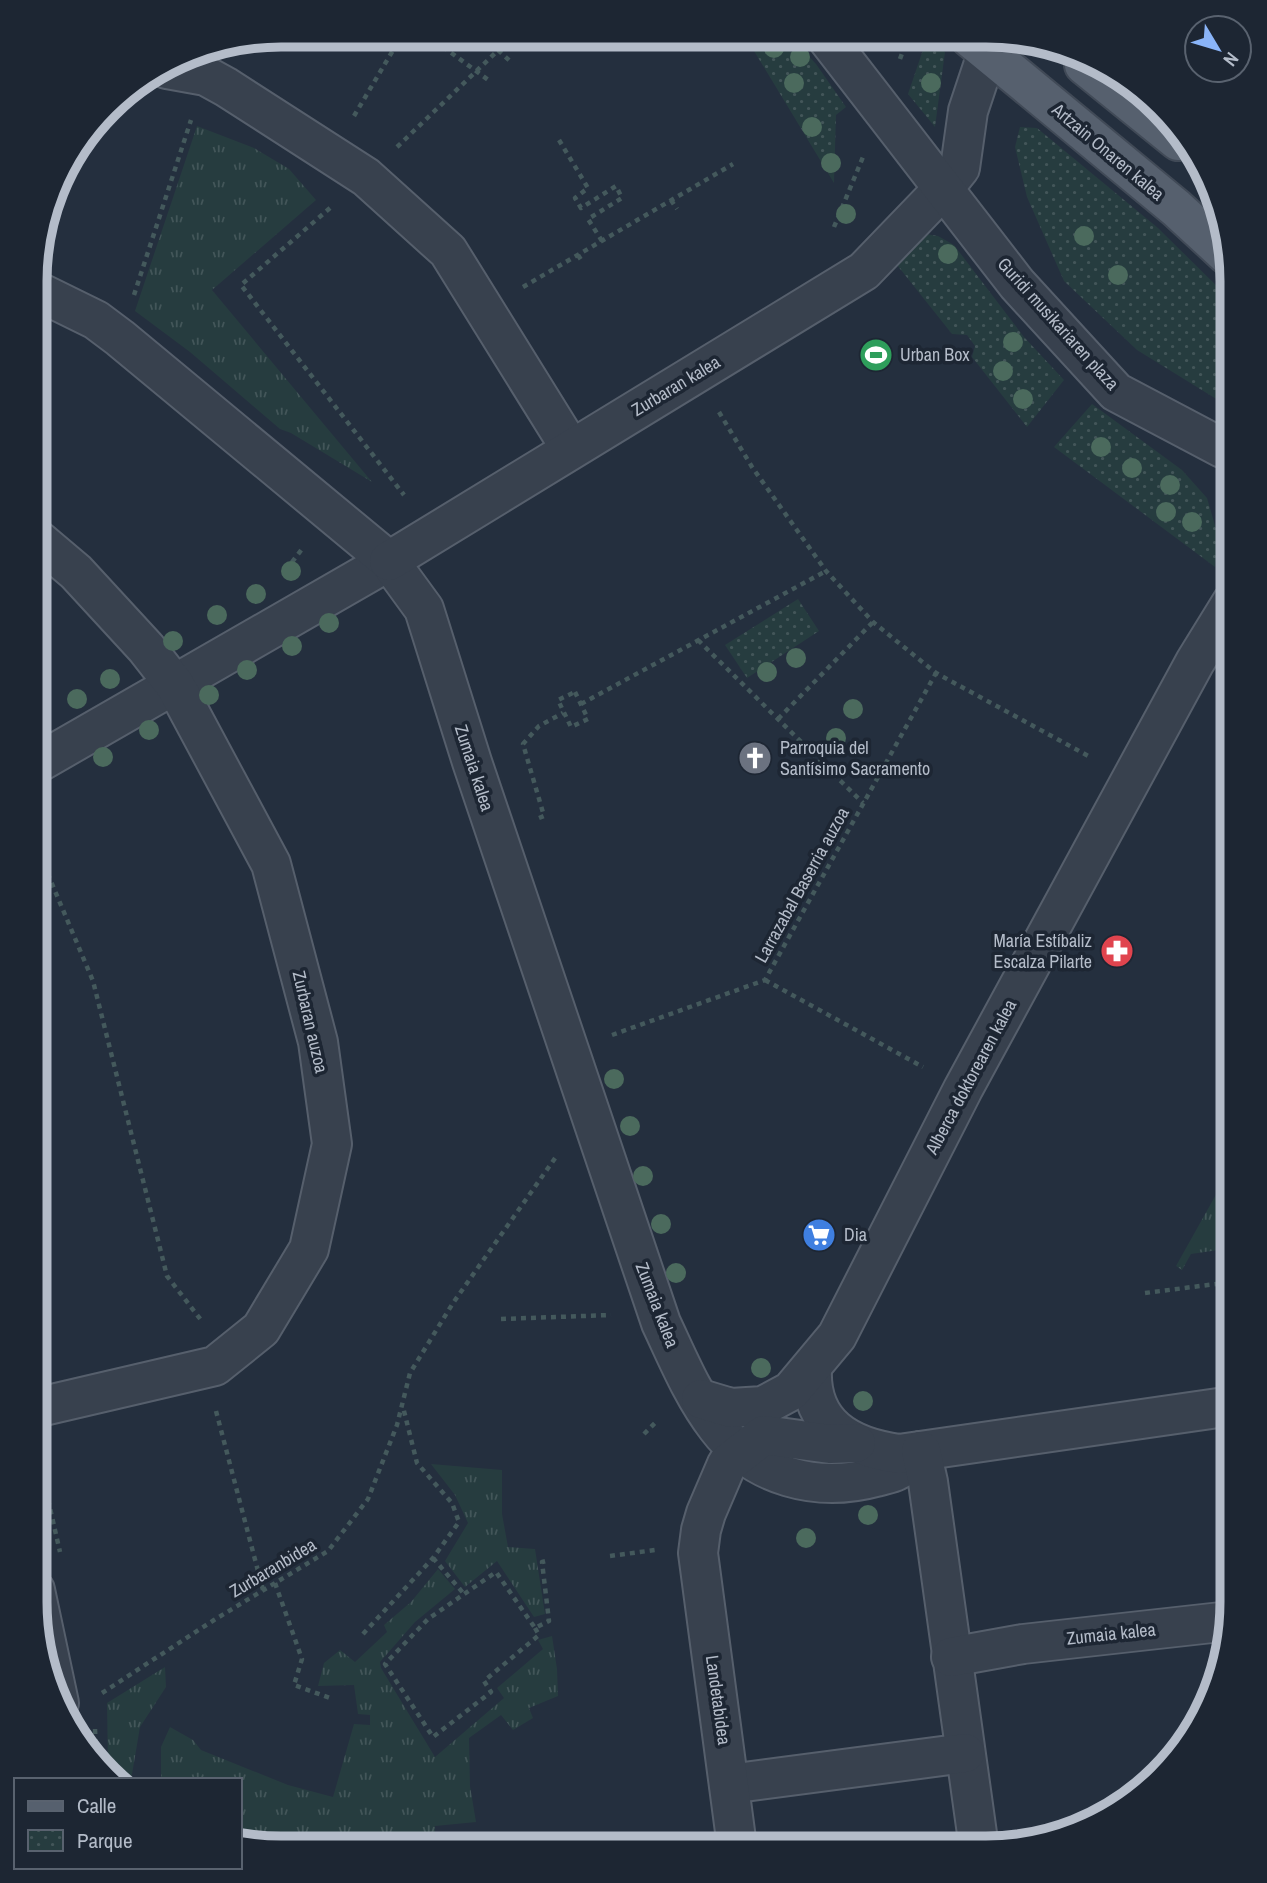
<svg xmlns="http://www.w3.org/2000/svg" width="1267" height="1883" viewBox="0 0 1267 1883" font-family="'Archivo Narrow',sans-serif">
<defs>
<pattern id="grass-tufts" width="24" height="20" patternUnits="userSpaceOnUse" patternTransform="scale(1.75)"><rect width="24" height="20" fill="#263c3f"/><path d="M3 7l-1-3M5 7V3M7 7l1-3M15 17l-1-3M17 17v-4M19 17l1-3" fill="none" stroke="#435659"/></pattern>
<pattern id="park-dots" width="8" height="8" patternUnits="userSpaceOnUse" patternTransform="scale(1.75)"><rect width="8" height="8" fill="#263c3f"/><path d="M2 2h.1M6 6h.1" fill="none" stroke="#435659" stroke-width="1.8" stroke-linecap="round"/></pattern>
</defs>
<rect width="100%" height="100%" fill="#242f3e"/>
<g fill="url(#grass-tufts)">
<path d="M197,126L254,148L289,169L316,200L212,290L372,482L291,433L280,429L190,352L135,311Z"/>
<path d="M1232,1166V1248L1191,1254L1182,1270L1176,1266Z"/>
<path d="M431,1464L502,1470V1514L508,1547L535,1549L545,1614L534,1617L497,1561L465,1587L445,1561L468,1523L455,1495Z"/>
<path d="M438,1569L455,1589L415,1622L380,1662L381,1668L435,1757L504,1698L497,1688L543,1649L538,1640L552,1636L557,1669L558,1696L529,1708L533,1718L513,1730L501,1715L469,1738L470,1786L476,1822L435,1826V1840L358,1846H250L240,1842V1780H161V1747L170,1727L193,1740L201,1750L288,1785L333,1797L354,1724L370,1725V1715L358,1714L354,1685L318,1686L324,1663L340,1650L355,1662L387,1632L384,1625L411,1602Z"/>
<path d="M165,1667L166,1687L140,1727L131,1780H118L108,1766L107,1703Z"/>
</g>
<g fill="url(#park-dots)">
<path d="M745,36L791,37L816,64L846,107L836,115L834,183Z"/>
<path d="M927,38L945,52L935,127L908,94Z"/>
<path d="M1020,127L1037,128L1158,228L1232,301V406L1226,405L1137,350L1064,281L1027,197L1015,147Z"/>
<path d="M926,234L938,236L954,245L1024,337L1064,380L1027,427L972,357L975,346L967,335L952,334L897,265L916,237Z"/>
<path d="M1092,404L1182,470L1207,498L1219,539L1215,567L1054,447Z"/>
<path d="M798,599L819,631L747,678L725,645Z"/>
</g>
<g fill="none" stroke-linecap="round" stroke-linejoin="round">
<defs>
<g id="pedestrian">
<path d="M36,764L389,561"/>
<path d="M35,1408L215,1366L261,1329L309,1249L332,1144L318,1042L271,864L175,685L146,648L76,572L37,539"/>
</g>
<g id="minor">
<path d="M167,69L206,76L226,87L366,177L448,251L571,449"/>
<path d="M37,291L96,320L120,338L389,561L424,609L472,762L661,1323C678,1359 693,1396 717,1427C755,1477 817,1493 876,1477C882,1475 890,1474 896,1471C905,1467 914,1457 921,1451"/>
<path d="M389,561L864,271L944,188L960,168L968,111L988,51L1000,37"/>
<path d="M812,1368C809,1425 849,1447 899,1454L1232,1406"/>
<path d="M701,1399L731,1408L763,1406L791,1391L837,1336L963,1089L1195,662L1232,602"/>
<path d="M921,1451L928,1482L979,1848"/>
<path d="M35,1590L59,1703"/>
<path d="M951,1657L1023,1644L1230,1621"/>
<path d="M729,1784L965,1753"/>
<path d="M740,1847L736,1839L698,1553L701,1530L706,1513L727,1464L764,1435L830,1444L856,1443"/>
</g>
<path id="tertiary" d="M826,37L1017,284L1116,392L1222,448L1232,450"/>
<g id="primary">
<path d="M969,37L1176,208L1227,255"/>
<path d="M1084,65L1178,141"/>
</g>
</defs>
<use href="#pedestrian" stroke="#565f6c" stroke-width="42"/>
<use href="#minor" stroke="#565f6c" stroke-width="42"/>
<use href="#tertiary" stroke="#565f6c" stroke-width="42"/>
<use href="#primary" stroke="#414a57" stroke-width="42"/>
<g stroke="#44595c" stroke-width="4.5" stroke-dasharray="5 5" stroke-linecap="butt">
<path d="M427,35L491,82"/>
<path d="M498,50L511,62"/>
<path d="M900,59L908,37"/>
<path d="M354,116L402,35"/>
<path d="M559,140L588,188L575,198L581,208L616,186L622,198L588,219L602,241"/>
<path d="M397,147L513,36"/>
<path d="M671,200L677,209"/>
<path d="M330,208L241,285L404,495"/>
<path d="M834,227L863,157"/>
<path d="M578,255L583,263"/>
<path d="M523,287L733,164"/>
<path d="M134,295L191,120"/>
<path d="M719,412L752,467L826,571L873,622L936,673L1092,758"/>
<path d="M292,562L302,549"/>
<path d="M698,640L863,803"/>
<path d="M575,692L588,719L571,727L558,700Z"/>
<path d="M581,704L826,571"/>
<path d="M778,719L873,622"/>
<path d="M539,818L544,816L523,744L539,726L563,713"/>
<path d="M36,846L93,981L167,1276L201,1320"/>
<path d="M765,980L923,1067"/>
<path d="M612,1035L765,980L936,673"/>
<path d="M1145,1293L1232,1282"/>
<path d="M501,1319L611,1315"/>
<path d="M216,1411L263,1590"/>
<path d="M644,1434L658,1420"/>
<path d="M37,1451L60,1552"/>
<path d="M610,1556L655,1550"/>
<path d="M433,1558L464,1594"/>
<path d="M275,1583L302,1659L294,1685L330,1698"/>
<path d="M535,1628L539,1635L484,1681L491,1692L433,1737L385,1664L428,1619L496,1572L535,1628L549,1621L542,1562L546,1561"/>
<path d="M363,1634L433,1558L459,1522L452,1503L417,1463L403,1407"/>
<path d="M102,1693L214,1620L328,1551L368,1499L397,1425L410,1373L453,1303L558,1154"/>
<path d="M95,1729L96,1751"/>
<path d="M679,1845V1847"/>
</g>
<use href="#pedestrian" stroke="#38414e" stroke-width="38"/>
<use href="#minor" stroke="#38414e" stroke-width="38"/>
<use href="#tertiary" stroke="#38414e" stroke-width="38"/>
<use href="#primary" stroke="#56606e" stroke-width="38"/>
</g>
<g fill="#4b6a5d">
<circle cx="774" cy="48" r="10"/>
<circle cx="800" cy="57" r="10"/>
<circle cx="794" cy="83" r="10"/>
<circle cx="931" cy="83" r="10"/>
<circle cx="812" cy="127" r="10"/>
<circle cx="831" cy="163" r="10"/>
<circle cx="846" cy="214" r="10"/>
<circle cx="1084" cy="236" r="10"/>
<circle cx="948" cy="254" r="10"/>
<circle cx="1118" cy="275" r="10"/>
<circle cx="1013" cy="342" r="10"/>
<circle cx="1003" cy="371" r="10"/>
<circle cx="1023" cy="399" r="10"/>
<circle cx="1101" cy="447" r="10"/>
<circle cx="1132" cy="468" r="10"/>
<circle cx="1170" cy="485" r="10"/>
<circle cx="1166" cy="512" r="10"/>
<circle cx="1192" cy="522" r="10"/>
<circle cx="291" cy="571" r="10"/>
<circle cx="256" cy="594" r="10"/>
<circle cx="217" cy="615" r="10"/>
<circle cx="329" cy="623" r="10"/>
<circle cx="173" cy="641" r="10"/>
<circle cx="292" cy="646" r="10"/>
<circle cx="796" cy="658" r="10"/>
<circle cx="247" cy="670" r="10"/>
<circle cx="767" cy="672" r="10"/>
<circle cx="110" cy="679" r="10"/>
<circle cx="209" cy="695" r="10"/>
<circle cx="77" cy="699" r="10"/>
<circle cx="853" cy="709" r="10"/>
<circle cx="149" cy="730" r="10"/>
<circle cx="836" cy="738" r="10"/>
<circle cx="103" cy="757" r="10"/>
<circle cx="614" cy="1079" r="10"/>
<circle cx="630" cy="1126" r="10"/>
<circle cx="643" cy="1176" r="10"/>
<circle cx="661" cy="1224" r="10"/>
<circle cx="676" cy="1273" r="10"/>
<circle cx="761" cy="1368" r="10"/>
<circle cx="863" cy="1401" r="10"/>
<circle cx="868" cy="1515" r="10"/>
<circle cx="806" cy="1538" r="10"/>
</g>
<defs>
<symbol id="stadium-disc" viewBox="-11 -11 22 22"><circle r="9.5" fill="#2e9e5b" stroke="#1d2633"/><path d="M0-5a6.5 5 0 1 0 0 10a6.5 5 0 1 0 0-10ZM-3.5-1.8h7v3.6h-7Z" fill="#fff"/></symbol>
<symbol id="church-disc" viewBox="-11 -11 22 22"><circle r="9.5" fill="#6b7280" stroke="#1d2633"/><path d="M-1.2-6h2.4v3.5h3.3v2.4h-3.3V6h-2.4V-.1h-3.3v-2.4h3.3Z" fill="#fff"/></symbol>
<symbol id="pharmacy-disc" viewBox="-11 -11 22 22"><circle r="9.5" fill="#e0444e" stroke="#1d2633"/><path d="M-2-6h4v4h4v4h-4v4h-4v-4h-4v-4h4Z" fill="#fff"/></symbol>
<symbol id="supermarket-disc" viewBox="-11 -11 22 22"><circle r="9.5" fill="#3f7fe0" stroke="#1d2633"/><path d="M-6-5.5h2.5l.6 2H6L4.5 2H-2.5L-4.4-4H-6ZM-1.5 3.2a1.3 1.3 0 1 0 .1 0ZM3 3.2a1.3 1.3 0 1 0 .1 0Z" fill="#fff"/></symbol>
</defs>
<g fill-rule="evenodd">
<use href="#stadium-disc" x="857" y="336" width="38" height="38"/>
<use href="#church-disc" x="736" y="739" width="38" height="38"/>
<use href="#pharmacy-disc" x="1098" y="932" width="38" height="38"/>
<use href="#supermarket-disc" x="800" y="1216" width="38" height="38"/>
</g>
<g text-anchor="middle" stroke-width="7" stroke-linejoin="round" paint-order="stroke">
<g font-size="18" fill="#b4bcc9" stroke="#1d2633">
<text transform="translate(1108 152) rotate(40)" y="6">Artzain Onaren kalea</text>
<text transform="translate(1058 324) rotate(48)" y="6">Guridi musikariaren plaza</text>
<text transform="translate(676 386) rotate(-31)" y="6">Zurbaran kalea</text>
<text transform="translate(474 768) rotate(72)" y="6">Zumaia kalea</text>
<text transform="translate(802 885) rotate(-61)" y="6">Larrazabal Baserria auzoa</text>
<text transform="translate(310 1022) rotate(77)" y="6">Zurbaran auzoa</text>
<text transform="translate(971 1077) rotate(-62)" y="6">Alberca doktorearen kalea</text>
<text transform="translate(657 1305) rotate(69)" y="6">Zumaia kalea</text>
<text transform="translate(273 1568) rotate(-31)" y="6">Zurbaranbidea</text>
<text transform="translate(1111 1634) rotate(-6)" y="6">Zumaia kalea</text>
<text transform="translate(718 1700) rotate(82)" y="6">Landetabidea</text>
</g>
<g font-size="18" fill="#b4bcc9" stroke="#1d2633" text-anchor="start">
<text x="900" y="361">Urban Box</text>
<text x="780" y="754">Parroquia del<tspan x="780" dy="21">Santísimo Sacramento</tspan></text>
<text x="1092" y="947" text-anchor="end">María Estíbaliz<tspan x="1092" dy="21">Escalza Pilarte</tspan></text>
<text x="844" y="1241">Dia</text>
</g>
</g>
<path d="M0 0H1267V1883H0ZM281 47H986A234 234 0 0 1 1220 281V1602A234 234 0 0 1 986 1836H281A234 234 0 0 1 47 1602V281A234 234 0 0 1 281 47Z" fill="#1d2633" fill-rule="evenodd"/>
<path fill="none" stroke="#b4bcc9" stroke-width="9" d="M281 47H986A234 234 0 0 1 1220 281V1602A234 234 0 0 1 986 1836H281A234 234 0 0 1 47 1602V281A234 234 0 0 1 281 47Z"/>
<rect x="14" y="1778" width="228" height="91" fill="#1d2633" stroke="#59626f" stroke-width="2"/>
<rect x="28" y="1801" width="35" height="10" fill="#56606e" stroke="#59626f" stroke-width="2"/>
<text x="77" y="1813" font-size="21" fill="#b4bcc9">Calle</text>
<rect x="28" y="1830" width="35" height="21" fill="url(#park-dots)" stroke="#59626f" stroke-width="2"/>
<text x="77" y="1848" font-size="21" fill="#b4bcc9">Parque</text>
<g transform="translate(1218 49) rotate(128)"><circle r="33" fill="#1d2633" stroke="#59626f" stroke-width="2"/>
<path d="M0-5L12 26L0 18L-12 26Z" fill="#8ab4f8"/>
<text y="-10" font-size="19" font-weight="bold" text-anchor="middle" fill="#b4bcc9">N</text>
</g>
</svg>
